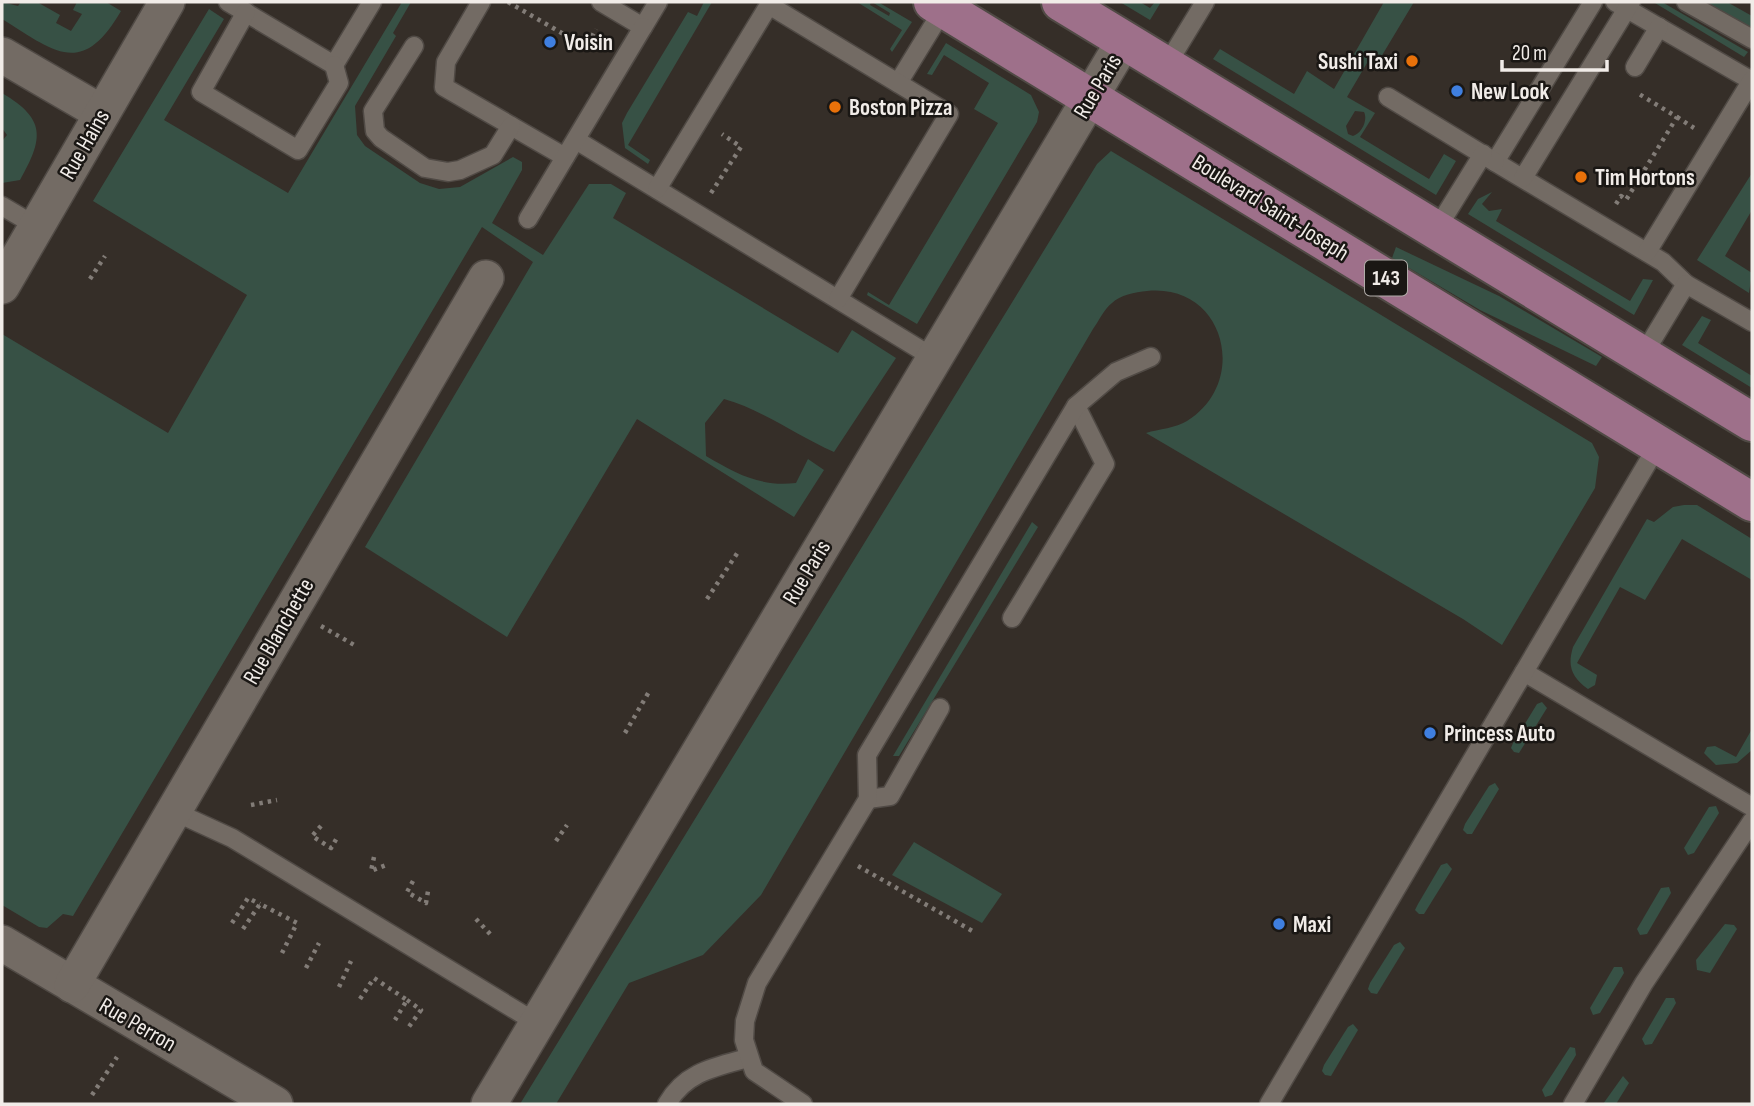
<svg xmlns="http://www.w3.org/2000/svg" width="1754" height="1106" viewBox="0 0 1754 1106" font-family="'Sofia Sans Condensed',sans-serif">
<rect width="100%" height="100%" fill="#352e28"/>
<g fill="#375145" fill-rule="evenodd">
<path d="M2,2L18,6L21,2H37L60,15L56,23L71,31L82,14L73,10L77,2H106L121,11C82,78 55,52 2,19Z"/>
<path d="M402,2H411L393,33L396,36L355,106L357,135L365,146L420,183L439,189L460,187L513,157L522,162V170L492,223L543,255L589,184H611L626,193L613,218L838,353L852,330L896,358L834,452C796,435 763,410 724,399L705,423L706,456C737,474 760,487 796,483L808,459L824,470L794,517L637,419L507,637L365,547L533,262L482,227L73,916L63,914L47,928L39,927L2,905V334L168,433L247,295L93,201L209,9L224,19L164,120L288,193Z"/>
<path d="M704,2H712L628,145L650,160L648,164L625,148L622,123L627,113L688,12L697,16Z"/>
<path d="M857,2H871L870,5L889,16L890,13L872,2H878L912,22L892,52L890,49L902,30Z"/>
<path d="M1120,2H1140L1150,8L1155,2H1161L1150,20Z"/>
<path d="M1384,2H1414L1378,62L1373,67L1367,63L1347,97L1375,113L1360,137L1429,179L1444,154L1456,161L1436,195L1213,59L1220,49L1294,94L1307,71L1334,89ZM1355,111L1364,112C1368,120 1362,133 1353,136L1348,134L1346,126Z"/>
<path d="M1662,2L1748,52L1744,57L1655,3Z"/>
<path d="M1704,2H1727L1752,16V29Z"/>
<path d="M946,43L1031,95L1039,112L1037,122L917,324L867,295L868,292L889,305L998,123L974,109L989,83L944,55L932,75L927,74Z"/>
<path d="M2,93C46,119 44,138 20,180L2,183V141L7,135L2,128Z"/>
<path d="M1111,151L1592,443L1599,457L1595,488L1502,645L1463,619L1146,433C1159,429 1176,428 1187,421C1250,382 1225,283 1147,291C1135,292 1120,295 1112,303C1104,309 1099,321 1093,329L761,895L703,955L629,983L556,1104H520L1097,164Z"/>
<path d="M1752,173V210L1725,256L1752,273L1749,293L1697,260Z"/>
<path d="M1492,192L1482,204L1489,211L1502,209L1496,221L1630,301L1643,279L1653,280L1634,315L1468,214L1478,199Z"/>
<path d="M1396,247L1499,296L1602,357L1596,366L1480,310L1392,258Z"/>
<path d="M1702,316L1711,320L1698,343L1752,376V388L1682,345Z"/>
<path d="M1684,505H1697L1752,539V580L1682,539L1645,600L1620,587L1577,663L1597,675L1595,685L1588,689C1572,677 1567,667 1573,647L1647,519L1654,522L1673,507Z"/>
<path d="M1032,522L1038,527L899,756H893Z"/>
<path d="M1542,702L1547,708L1519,753L1514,752L1511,748L1513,743L1537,704Z"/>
<path d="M1752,729V750L1737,763L1716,765L1704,753L1707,747L1715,746L1736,757Z"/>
<path d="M1495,783L1499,789L1472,834H1467L1463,830L1465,824L1489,786Z"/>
<path d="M1716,806L1719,813L1694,853L1688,855L1684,848L1709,807Z"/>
<path d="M914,842L1002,894L982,923L892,875Z"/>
<path d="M1447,863L1452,869L1424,914H1419L1415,910L1418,904L1441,865Z"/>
<path d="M1669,887L1671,893L1647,934L1640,935L1637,929L1661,888Z"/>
<path d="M1725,924L1734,925L1737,929L1710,973L1697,970L1696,960Z"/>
<path d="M1400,942L1405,948L1377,994L1371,993L1368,989L1370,983L1394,945Z"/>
<path d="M1614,967H1622L1624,973L1600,1013L1593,1015L1590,1008Z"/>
<path d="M1666,998H1674L1676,1003L1652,1044L1645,1045L1642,1039Z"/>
<path d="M1353,1024L1358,1030L1331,1076L1325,1075L1322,1071L1324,1065L1348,1027Z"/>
<path d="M1570,1047L1575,1048L1576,1055L1552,1095L1545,1097L1542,1090Z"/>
<path d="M1623,1076L1629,1083L1616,1104H1603Z"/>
</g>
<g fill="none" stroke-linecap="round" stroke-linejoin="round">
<defs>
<g id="service">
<path d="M228,2L334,65L372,2"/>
<path d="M481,2L446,62L444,87L565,157"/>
<path d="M601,2L643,27L658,2"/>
<path d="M1593,2L1495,162L1663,262L1686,284"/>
<path d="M1615,2L1752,81"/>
<path d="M1686,2L1752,39"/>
<path d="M246,12L201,92L298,150L339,83L334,65"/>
<path d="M414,46L373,111L375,131L381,138L425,168L448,172L460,170L493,155L511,126"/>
<path d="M1166,66L1205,2"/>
<path d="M1635,67L1659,27"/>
<path d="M898,83L944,8"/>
<path d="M1388,97L1495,162"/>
<path d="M576,140L934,358"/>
<path d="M1523,178L1631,2"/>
<path d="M657,189L769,5L949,114L838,299"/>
<path d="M2,206L36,226"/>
<path d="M528,219L643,27"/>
<path d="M1436,230L1483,154"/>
<path d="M1647,252L1752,80"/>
<path d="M1643,355L1686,284L1752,322"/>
<path d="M1012,618L1105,464L1076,406"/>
<path d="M1524,672L1752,807"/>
<path d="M868,799L890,796L940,708"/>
<path d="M173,811L232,838L537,1023"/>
<path d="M667,1104C685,1072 715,1067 748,1058"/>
<path d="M803,1104L754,1071L744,1040L745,1021L757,983L868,799L867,755L1076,406L1116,372L1151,357"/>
<path d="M1269,1104L1658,445"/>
<path d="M1573,1104L1644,983L1752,821"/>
</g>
<g id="minor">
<path d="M2,55L102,113"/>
<path d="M2,286L167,2"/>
<path d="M2,943L275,1104"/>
<path d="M72,985L486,278"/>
<path d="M489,1104L1124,41"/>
</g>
<g id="primary">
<path d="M933,2L1752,502"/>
<path d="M1061,2L1752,422"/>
</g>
</defs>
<use href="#service" stroke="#504a45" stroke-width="21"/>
<use href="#minor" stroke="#504a45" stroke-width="38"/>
<use href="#primary" stroke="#504a45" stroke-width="42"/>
<g stroke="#827c77" stroke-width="4.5" stroke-dasharray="3.5 5" stroke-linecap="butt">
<path d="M508,2L586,47L596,29"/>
<path d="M1677,117L1694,128"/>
<path d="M711,193L741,147L722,134"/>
<path d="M1616,204L1621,196L1626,200L1677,117L1639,94"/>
<path d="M90,279L105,256"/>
<path d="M707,599L738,552"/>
<path d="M321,626L356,646"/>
<path d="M625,733L650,690"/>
<path d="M251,805L277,800"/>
<path d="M321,826L312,836L331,848L338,836"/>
<path d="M556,841L567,825"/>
<path d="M374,857L371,871L386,865"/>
<path d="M858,866L976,933"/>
<path d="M413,881L407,892L426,903L428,891"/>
<path d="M476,919L492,936"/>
<path d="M232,923L248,898L260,904"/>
<path d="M243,929L260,904L297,923L282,953"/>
<path d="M306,968L319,943"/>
<path d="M339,987L351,961"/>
<path d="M360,999L374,978L407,1000L395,1020"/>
<path d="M407,1000L421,1010L408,1028"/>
<path d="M92,1095L117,1057"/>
</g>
<use href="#service" stroke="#736b64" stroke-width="18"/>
<use href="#minor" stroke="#736b64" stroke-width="35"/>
<use href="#primary" stroke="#9e708a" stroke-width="38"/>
</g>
<g fill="#3f7fe0" stroke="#1a1714" stroke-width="2.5">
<circle cx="550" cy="42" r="7"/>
<circle cx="1457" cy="91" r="7"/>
<circle cx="1430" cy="733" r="7"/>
<circle cx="1279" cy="924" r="7"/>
</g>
<g fill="#e8710a" stroke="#1a1714" stroke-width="2.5">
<circle cx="1412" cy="61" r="7"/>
<circle cx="835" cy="107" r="7"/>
<circle cx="1581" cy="177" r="7"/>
</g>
<g text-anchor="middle" stroke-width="5" stroke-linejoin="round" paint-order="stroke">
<rect fill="#1a1714" stroke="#b0aca8" stroke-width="2" x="1365" y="260.5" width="42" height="35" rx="5"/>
<g font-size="21" font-weight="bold" fill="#f1ece8">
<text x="1386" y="285">143</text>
</g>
<g font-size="23" font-weight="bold" fill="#f1ece8" stroke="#1a1714" text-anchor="start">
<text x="564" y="50">Voisin</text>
<text x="1398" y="69" text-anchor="end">Sushi Taxi</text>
<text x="1471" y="99">New Look</text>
<text x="849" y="115">Boston Pizza</text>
<text x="1595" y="185">Tim Hortons</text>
<text x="1444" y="741">Princess Auto</text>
<text x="1293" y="932">Maxi</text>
</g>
<g font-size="23" fill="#f1ece8" stroke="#1a1714">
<text transform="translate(1097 86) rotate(-59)" y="8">Rue Paris</text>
<text transform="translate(84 144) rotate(-60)" y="8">Rue Hains</text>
<text transform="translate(1271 207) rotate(32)" y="8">Boulevard Saint-Joseph</text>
<text transform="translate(806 572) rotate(-59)" y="8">Rue Paris</text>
<text transform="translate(278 631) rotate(-60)" y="8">Rue Blanchette</text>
<text transform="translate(138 1024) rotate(30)" y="8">Rue Perron</text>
</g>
</g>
<rect width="1754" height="1106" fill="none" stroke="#f1ece8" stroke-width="7"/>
<path d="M1502 60v10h105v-10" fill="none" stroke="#f1ece8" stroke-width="3.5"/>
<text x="1512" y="60" font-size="21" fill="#f1ece8" stroke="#1a1714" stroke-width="5" paint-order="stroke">20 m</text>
</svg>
